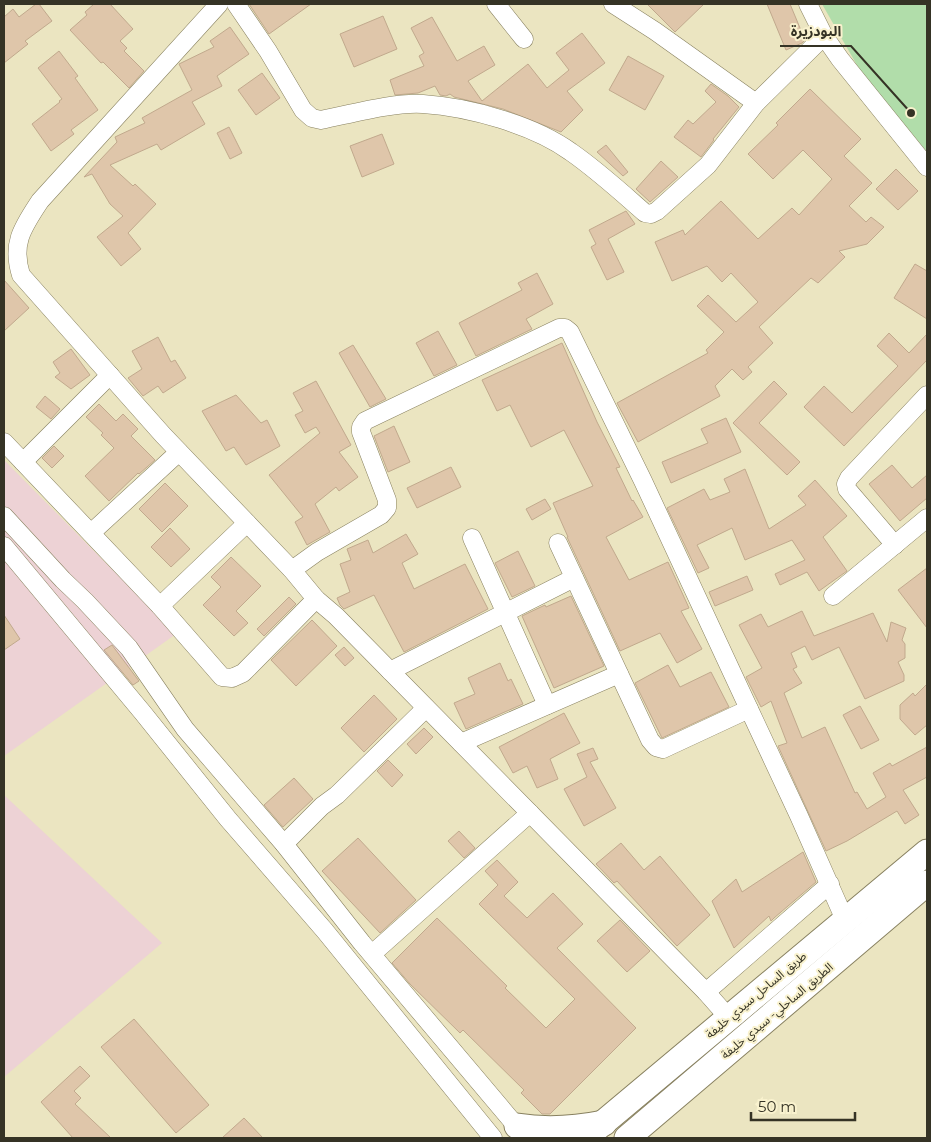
<svg xmlns="http://www.w3.org/2000/svg" width="931" height="1142" viewBox="0 0 931 1142" font-family="Montserrat,'Noto Sans Arabic',sans-serif">
<rect width="100%" height="100%" fill="#ebe5c1"/>
<g fill="#edd2d5">
<path d="M4,460L176,634L4,756Z"/>
<path d="M4,795L162,943L4,1077Z"/>
</g>
<path fill="#b1ddaa" d="M822,4H927V152L862,74Z"/>
<g fill="#dfc6aa" stroke="#c1a98d">
<path d="M36,4H39L52,21L25,41L28,44L4,63V17L13,9L19,17Z"/>
<path d="M94,4H110L133,29L120,41L127,48L124,51L144,71L129,88L103,62L101,63L70,30L87,15L85,12Z"/>
<path d="M249,4H311L269,34Z"/>
<path d="M647,4H704L675,32Z"/>
<path d="M767,4H790L805,40L802,43L786,50Z"/>
<path d="M383,16L397,49L354,67L340,34Z"/>
<path d="M432,17L457,61L484,46L495,65L468,81L482,101L528,64L547,88L569,70L556,53L582,33L605,63L567,91L583,110L561,132L503,109L454,97L450,94L446,96L440,95L435,86L418,93L395,95L390,80L424,66L419,56L424,53L411,28Z"/>
<path d="M230,27L249,54L217,76L222,86L192,102L205,124L161,150L157,144L110,165L133,186L135,184L156,204L128,233L141,249L121,266L97,237L123,216L110,204L92,174L84,177L117,142L115,137L145,123L142,118L192,90L179,64L214,47L210,41Z"/>
<path d="M59,51L78,76L75,78L98,110L71,130L74,134L51,151L32,124L60,102L59,101L62,99L38,68Z"/>
<path d="M628,56L664,76L645,110L609,90Z"/>
<path d="M262,73L280,98L256,115L238,90Z"/>
<path d="M711,84L728,96L739,107L713,139L714,140L701,157L674,137L688,120L693,124L716,102L705,91Z"/>
<path d="M810,89L861,139L844,156L872,183L849,206L866,222L871,217L884,227L867,244L839,251L845,257L818,283L811,278L759,327L773,343L748,367L752,372L743,380L732,369L715,386L720,396L638,442L617,403L708,353L706,350L724,332L697,306L708,295L736,322L758,302L731,273L722,282L707,266L672,281L655,242L683,230L685,235L721,201L758,239L792,208L799,215L832,179L803,150L773,179L748,154L778,125L776,123Z"/>
<path d="M229,127L242,153L230,159L217,133Z"/>
<path d="M382,134L394,164L362,177L350,146Z"/>
<path d="M606,145L628,172L623,176L597,152Z"/>
<path d="M661,161L678,177L650,202L636,189Z"/>
<path d="M896,169L918,191L898,210L876,189Z"/>
<path d="M626,211L635,224L608,239L624,272L607,280L591,247L596,244L589,230Z"/>
<path d="M915,264L927,271V319L894,298Z"/>
<path d="M537,273L553,304L526,319L532,329L476,356L459,323L522,290L518,283Z"/>
<path d="M4,280L29,308L4,331Z"/>
<path d="M438,331L457,365L434,376L416,343Z"/>
<path d="M889,333L909,353L927,334V360L844,446L804,407L824,386L852,413L898,366L877,346Z"/>
<path d="M158,337L171,362L175,360L186,378L163,393L158,386L143,396L128,378L142,369L132,351Z"/>
<path d="M562,343L597,422L620,467L616,468L632,501L633,500L643,517L606,537L629,580L668,562L689,608L681,611L702,649L677,663L660,633L620,651L567,537H568L553,503L593,486L564,430L531,447L510,405L497,411L482,380Z"/>
<path d="M353,345L386,399L370,407L339,353Z"/>
<path d="M71,349L90,375L71,389L55,377L60,373L53,362Z"/>
<path d="M316,381L351,445L339,452L358,477L339,491L336,487L315,504L330,532L307,545L295,522L303,517L269,475L320,433L316,427L305,433L295,415L303,411L293,393Z"/>
<path d="M774,381L787,394L759,423L800,462L787,475L733,423Z"/>
<path d="M236,395L261,423L267,420L280,446L246,465L234,447L226,451L202,411Z"/>
<path d="M45,396L60,409L51,419L36,407Z"/>
<path d="M99,404L116,421L123,414L138,429L131,436L155,460L139,474L138,473L109,501L85,476L114,448L101,435L103,433L86,417Z"/>
<path d="M726,418L741,452L671,483L662,462L708,443L701,429Z"/>
<path d="M394,426L410,462L388,472L374,436Z"/>
<path d="M54,446L64,456L52,468L42,458Z"/>
<path d="M892,465L912,488L927,475V498L900,521L869,484Z"/>
<path d="M451,467L461,487L417,508L407,488Z"/>
<path d="M745,469L769,529L806,505L798,496L815,480L847,516L823,537L847,571L819,591L807,572L780,585L775,574L805,560L792,540L745,560L732,528L697,545L709,568L698,573L667,508L704,489L710,500L730,492L724,479Z"/>
<path d="M165,483L188,506L162,532L139,509Z"/>
<path d="M545,499L551,509L532,520L526,509Z"/>
<path d="M170,528L190,549L171,567L151,547Z"/>
<path d="M406,534L418,554L402,563L414,589L465,564L488,609L404,652L374,595L344,609L340,605L337,598L350,592L340,564L351,560L347,549L368,540L373,553Z"/>
<path d="M518,551L535,586L512,597L495,563Z"/>
<path d="M231,557L261,586L236,611L248,623L234,636L203,605L221,587L211,577Z"/>
<path d="M927,568V628L898,590Z"/>
<path d="M747,576L753,590L715,606L709,592Z"/>
<path d="M571,596L604,666L554,688L522,616L545,605L546,607Z"/>
<path d="M289,597L296,604L264,636L257,629Z"/>
<path d="M802,611L814,636L873,613L887,642L891,622L906,628L902,640L905,644V658L898,662L904,675V681L865,699L839,647L812,660L805,646L791,653L797,667L793,669L802,683L784,693L802,738L825,727L855,793L857,792L867,809L886,797L873,773L890,763L892,766L927,747V777L903,790L919,815L905,824L897,811L847,841L826,851L778,746L787,743L771,701L761,707L746,677L762,668L739,625L761,614L768,627Z"/>
<path d="M4,615L20,639L4,650Z"/>
<path d="M312,620L337,646L296,686L271,660Z"/>
<path d="M112,645L139,681L133,685L104,650Z"/>
<path d="M344,647L354,658L345,666L335,655Z"/>
<path d="M500,663L508,681L511,679L523,704L466,729L454,703L475,694L468,678Z"/>
<path d="M668,665L680,687L711,672L729,707L662,738L635,683Z"/>
<path d="M927,684V725L915,735L900,719V705L913,693L915,696Z"/>
<path d="M374,695L397,719L364,752L341,728Z"/>
<path d="M860,706L879,740L861,749L843,715Z"/>
<path d="M564,713L580,743L550,759L558,779L537,788L527,766L513,773L499,747Z"/>
<path d="M424,728L433,737L416,754L407,744Z"/>
<path d="M593,748L598,759L590,762L616,808L584,826L564,789L587,777L577,754Z"/>
<path d="M388,760L403,775L392,787L377,771Z"/>
<path d="M294,778L313,799L283,827L264,805Z"/>
<path d="M459,831L475,848L464,858L448,841Z"/>
<path d="M358,838L416,900L380,933L322,871Z"/>
<path d="M621,843L644,870L660,856L710,915L677,946L617,881L614,883L596,864Z"/>
<path d="M803,852L816,882L774,918L771,921L769,916L734,948L712,901L736,879L742,892Z"/>
<path d="M497,860L518,882L504,896L527,918L553,893L583,924L557,948L636,1028L550,1114H542L521,1093L524,1090L463,1030L460,1033L410,984L392,963L437,918L507,986L505,988L546,1028L575,999L479,904L498,885L485,871Z"/>
<path d="M620,920L650,951L627,972L597,941Z"/>
<path d="M134,1019L209,1105L176,1133L101,1047Z"/>
<path d="M80,1066L90,1076L74,1091L81,1098L75,1104L111,1138H73L41,1102Z"/>
<path d="M244,1118L263,1138H222Z"/>
</g>
<g fill="none" stroke-linecap="round" stroke-linejoin="round">
<defs>
<g id="minor">
<path d="M219,4L40,201C23,227 11,243 21,275L163,435L292,570L316,599L336,616L706,992L830,884"/>
<path d="M236,4L268,51L303,110L312,118L321,120C351,114 394,102 423,104C469,107 534,125 571,152C597,170 621,192 645,213L651,214L657,211L708,165L756,103L824,36"/>
<path d="M496,4L524,39"/>
<path d="M613,4L655,31L756,103"/>
<path d="M808,4L824,36L840,59L927,167"/>
<path d="M4,442L160,606L222,677L232,678L243,673L316,599"/>
<path d="M23,462L110,375"/>
<path d="M4,516L63,580L85,601L129,648L185,729L284,844L362,943L523,1134"/>
<path d="M91,533L179,452"/>
<path d="M472,538L547,705"/>
<path d="M558,543L650,740L656,747L663,749L749,709"/>
<path d="M895,545L847,489L846,484L849,478L927,395"/>
<path d="M4,546L143,713L228,819L325,931L493,1138"/>
<path d="M292,570L317,552L381,515L387,508V500L361,432V427L365,421L559,328H565L570,332L643,481L749,709L799,816L845,920"/>
<path d="M833,596L927,518"/>
<path d="M160,606L247,523"/>
<path d="M390,671L574,578"/>
<path d="M461,743L619,674"/>
<path d="M284,844L322,806L337,795L426,708"/>
<path d="M372,954L530,813"/>
<path d="M706,992L728,1017"/>
</g>
<g id="highway">
<path d="M517,1126C547,1131 574,1129 604,1123"/>
<path d="M585,1138L927,852"/>
<path d="M627,1138L927,883"/>
</g>
</defs>
<use href="#minor" stroke="#888160" stroke-width="19"/>
<use href="#highway" stroke="#888160" stroke-width="27"/>
<use href="#minor" stroke="#fff" stroke-width="18"/>
<use href="#highway" stroke="#fff" stroke-width="25"/>
</g>
<g text-anchor="middle" stroke-width="4" stroke-linejoin="round" paint-order="stroke">
<g font-size="12" fill="#353325" stroke="#f9f2ce">
<text transform="translate(756 995) rotate(-40)" y="4">طريق الساحل سيدي خليفة</text>
<text transform="translate(777 1011) rotate(-40)" y="4">الطريق الساحلي- سيدي خليفة</text>
</g>
</g>
<path fill="none" stroke="#353325" stroke-width="2" d="M911 113L851 46H780"/>
<circle fill="#353325" stroke="#f9f2ce" stroke-width="2" cx="911" cy="113" r="5"/>
<g font-size="14" text-anchor="middle" font-weight="bold" fill="#353325" stroke="#f9f2ce" stroke-width="4" stroke-linejoin="round" paint-order="stroke">
<text x="816" y="36">البودزيرة</text>
</g>
<rect width="931" height="1142" fill="none" stroke="#353325" stroke-width="10"/>
<path d="M751 1112v8h104v-8" fill="none" stroke="#353325" stroke-width="2.5"/>
<text x="758" y="1112" font-size="15" fill="#353325" stroke="#f9f2ce" stroke-width="4" paint-order="stroke">50 m</text>
</svg>
